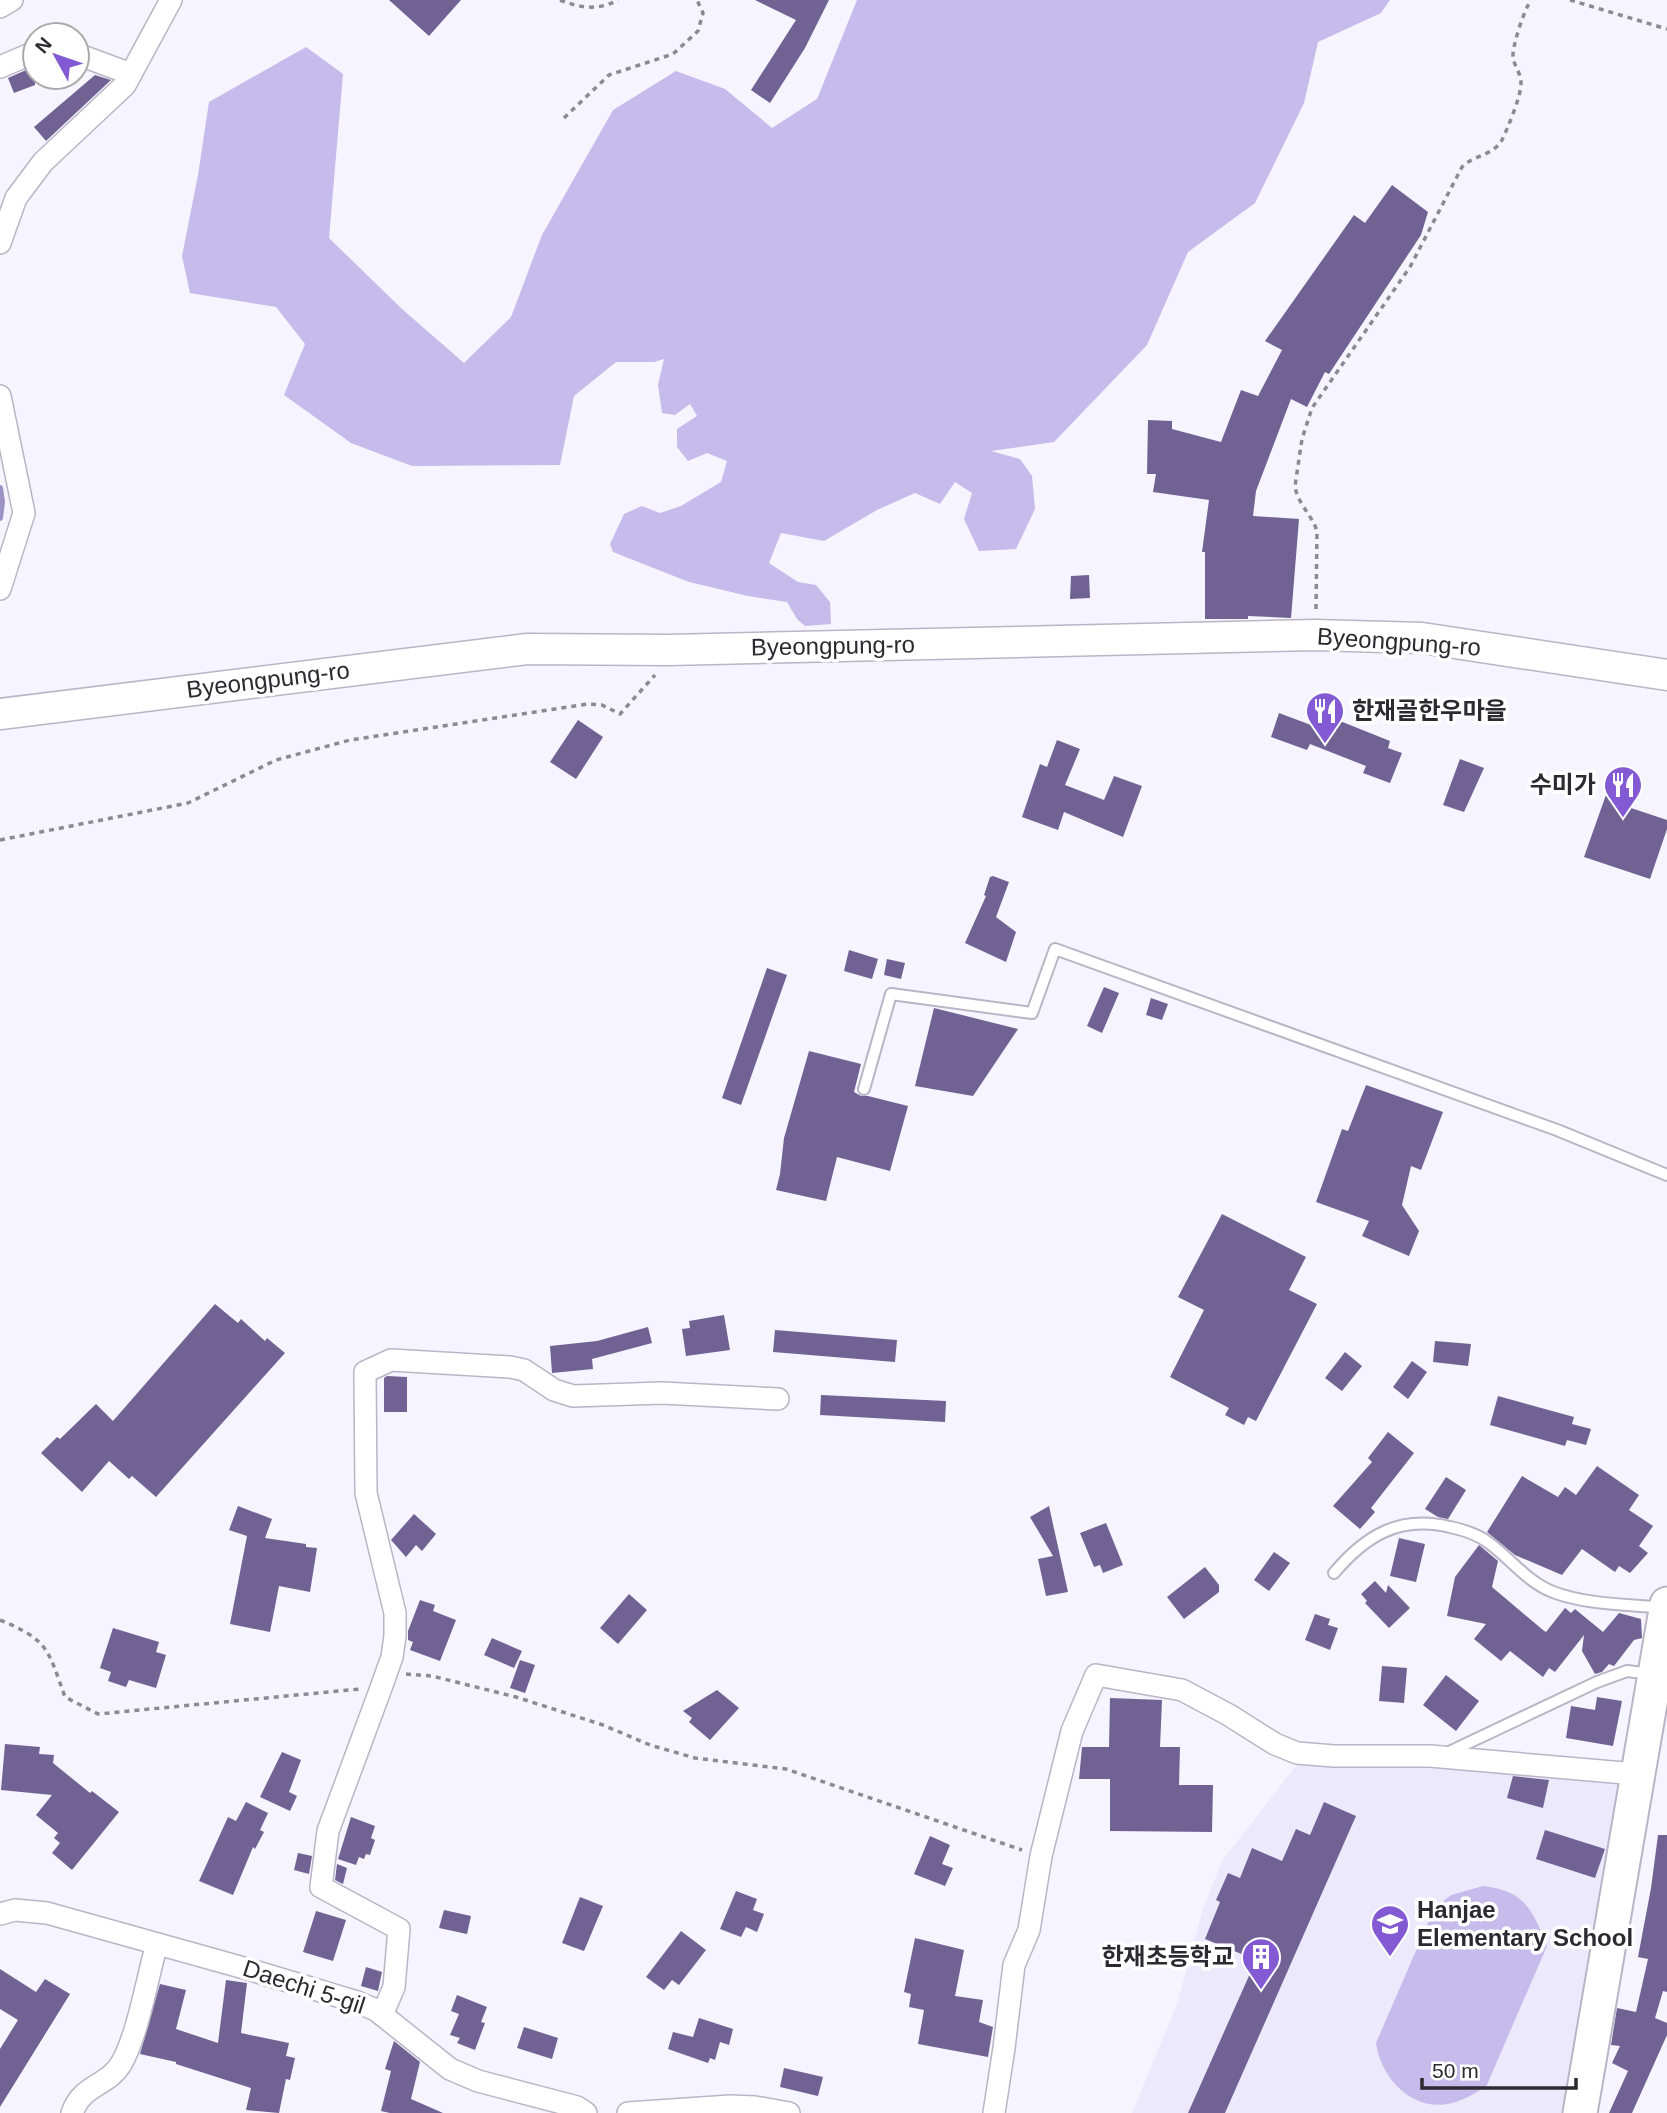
<svg xmlns="http://www.w3.org/2000/svg" width="1667" height="2113" viewBox="0 0 1667 2113" font-family="Helvetica,'Noto Sans KR',sans-serif">
<rect width="100%" height="100%" fill="#f6f4ff"/>
<path fill="#ede9fd" d="M1302,1758L1623,1779L1562,2113H1132L1177,2004L1202,1912L1222,1861Z"/>
<g fill="#c6bbeb">
<path d="M857,0H1390L1381,13L1318,42L1304,103L1255,203L1188,252L1147,345L1054,442L991,451L1020,459L1032,476L1035,509L1016,549L979,551L964,519L972,493L955,482L940,504L915,493L877,510L824,541L781,533L769,563L798,582L816,585L830,602L831,624L805,626L797,619L787,602L748,596L689,582L613,552L610,544L624,514L642,506L660,513L681,506L721,482L727,461L707,453L688,461L677,447V429L697,416L690,404L675,415L662,413L658,385L664,359L654,362H616L574,396L560,465L412,466L351,443L284,395L305,344L276,307L190,293L182,256L198,175L209,102L306,47L343,74L329,238L402,309L464,363L511,317L542,235L613,110L676,71L725,89L772,128L817,99Z"/>
<path d="M1483,1886C1525,1891 1532,1909 1547,1946L1486,2087C1475,2093 1464,2100 1452,2103C1413,2113 1381,2079 1376,2043L1434,1909L1451,1895Z"/>
</g>
<g fill="none" stroke-linecap="round" stroke-linejoin="round">
<path stroke="#9e91c5" stroke-width="6" d="M0,488L2,502L0,518"/>
</g>
<g fill="#706394">
<path d="M389,0H461L429,36Z"/>
<path d="M755,0H829L805,48L770,103L751,90L796,20Z"/>
<path d="M35,66V85L14,93L8,78Z"/>
<path d="M95,75L111,80L46,141L34,127Z"/>
<path d="M1392,185L1428,212L1421,235L1329,374L1325,372L1307,407L1291,399L1256,491L1253,516L1299,519L1291,618L1248,616V619H1205V552H1202L1209,500L1153,492L1156,474H1147L1148,420L1172,421V429L1221,442L1241,390L1258,396L1282,350L1265,341L1354,215L1365,223Z"/>
<path d="M1089,575L1090,598L1070,599L1071,576Z"/>
<path d="M1279,713L1319,728L1325,715L1390,741L1388,748L1402,753L1390,783L1363,773L1366,766L1310,744L1307,750L1271,737Z"/>
<path d="M578,720L603,737L576,779L550,762Z"/>
<path d="M1057,740L1080,749L1065,785L1104,800L1114,776L1142,786L1123,837L1064,812L1058,830L1022,817L1040,764L1047,767Z"/>
<path d="M1460,759L1484,768L1464,812L1443,805Z"/>
<path d="M1613,775L1637,784L1628,807L1667,820V829L1650,879L1584,857Z"/>
<path d="M993,876L1009,882L996,917L1016,932L1006,962L965,943L986,896L984,895L990,877Z"/>
<path d="M849,950L878,959L872,979L844,971Z"/>
<path d="M887,959L905,963L901,979L884,975Z"/>
<path d="M767,968L787,975L741,1105L722,1098Z"/>
<path d="M1104,987L1119,993L1102,1033L1087,1026Z"/>
<path d="M1151,998L1168,1004L1162,1020L1146,1015Z"/>
<path d="M934,1008L1018,1029L973,1096L915,1086Z"/>
<path d="M809,1051L861,1064L854,1092L861,1096H868L908,1106L890,1171L837,1157L826,1201L776,1190L780,1174L784,1138Z"/>
<path d="M1366,1085L1443,1112L1421,1170L1411,1166L1402,1205L1419,1231L1409,1256L1362,1236L1369,1221L1316,1202L1342,1129L1348,1131Z"/>
<path d="M1222,1214L1306,1257L1289,1290L1317,1304L1256,1421L1248,1417L1244,1425L1225,1415L1229,1408L1170,1377L1204,1310L1178,1297Z"/>
<path d="M215,1304L238,1323L241,1319L265,1341L267,1338L285,1353L156,1497L132,1476L129,1479L109,1461L82,1492L41,1453L57,1437L60,1439L96,1404L113,1421Z"/>
<path d="M724,1315L730,1350L686,1356L682,1329L690,1328L689,1321Z"/>
<path d="M648,1327L652,1343L592,1359L593,1369L552,1373L550,1346L597,1341Z"/>
<path d="M775,1330L897,1340L895,1362L773,1352Z"/>
<path d="M1435,1341L1471,1344L1468,1366L1433,1362Z"/>
<path d="M1345,1352L1362,1366L1342,1391L1325,1378Z"/>
<path d="M1412,1361L1427,1372L1408,1399L1393,1387Z"/>
<path d="M387,1376L407,1377V1412H384V1378Z"/>
<path d="M821,1395L946,1401L945,1422L820,1415Z"/>
<path d="M1498,1396L1574,1417L1572,1424L1591,1429L1586,1445L1567,1440L1565,1446L1490,1425Z"/>
<path d="M1388,1432L1414,1453L1371,1508L1375,1512L1360,1529L1333,1506L1372,1462L1368,1458Z"/>
<path d="M1597,1466L1639,1495L1629,1510L1653,1526L1639,1546L1648,1553L1630,1573L1619,1566L1615,1572L1582,1549L1562,1575L1515,1555L1487,1532L1522,1476L1558,1497L1565,1487L1576,1495Z"/>
<path d="M1446,1477L1466,1490L1448,1519L1438,1517L1425,1509Z"/>
<path d="M238,1506L272,1519L265,1538L306,1544V1547L317,1548L310,1592L279,1586L270,1632L230,1624L247,1536L229,1530Z"/>
<path d="M1049,1506L1068,1592L1046,1596L1038,1559L1053,1556L1030,1517Z"/>
<path d="M414,1514L436,1534L422,1551L416,1545L406,1557L391,1540Z"/>
<path d="M1106,1523L1123,1565L1103,1573L1100,1565L1094,1567L1080,1533Z"/>
<path d="M1399,1538L1425,1544L1416,1582L1390,1576Z"/>
<path d="M1479,1545L1498,1561L1492,1587L1543,1630L1546,1632L1565,1608L1571,1613L1575,1609L1603,1632L1619,1613L1641,1619L1642,1638L1634,1640L1614,1666L1609,1664L1602,1672L1595,1674L1582,1651L1584,1635L1555,1672L1549,1668L1543,1677L1510,1651L1501,1661L1474,1639L1486,1624L1447,1616L1455,1577Z"/>
<path d="M1274,1552L1290,1563L1269,1591L1254,1580Z"/>
<path d="M1205,1567L1219,1585V1592L1184,1619L1167,1597Z"/>
<path d="M1375,1581L1386,1593L1388,1585L1410,1608L1389,1628L1365,1603L1367,1601L1361,1594Z"/>
<path d="M629,1594L647,1610L618,1644L600,1628Z"/>
<path d="M420,1600L435,1605L433,1611L456,1620L440,1661L410,1650L413,1642L408,1640V1631Z"/>
<path d="M1315,1614L1330,1619L1328,1625L1338,1628L1330,1650L1305,1640Z"/>
<path d="M113,1628L159,1642L156,1652L166,1655L156,1688L129,1680L126,1687L108,1681L111,1672L100,1668Z"/>
<path d="M492,1638L522,1651L514,1668L484,1655Z"/>
<path d="M520,1660L535,1665L525,1693L510,1688Z"/>
<path d="M1382,1666L1407,1668L1404,1703L1379,1701Z"/>
<path d="M1446,1675L1479,1701L1456,1731L1423,1705Z"/>
<path d="M717,1690L739,1708L710,1740L689,1722L692,1718L683,1711Z"/>
<path d="M1597,1697L1622,1701L1613,1746L1566,1738L1571,1706L1595,1710Z"/>
<path d="M1110,1698L1162,1700L1160,1747H1180L1179,1785H1213L1212,1832L1110,1831V1779H1079L1082,1747H1109Z"/>
<path d="M5,1744L40,1747L39,1754L54,1755L53,1763L90,1793L92,1791L119,1812L72,1870L52,1853L60,1843L54,1838L58,1833L36,1815L52,1795L1,1790Z"/>
<path d="M282,1752L301,1760L289,1792L297,1796L290,1811L260,1797Z"/>
<path d="M1513,1776L1549,1780L1543,1808L1507,1798Z"/>
<path d="M246,1802L268,1813L260,1830L264,1832L255,1849L253,1847L233,1895L199,1881L228,1817L236,1821Z"/>
<path d="M1324,1802L1356,1816L1225,2113H1188L1256,1960L1205,1939L1220,1902L1216,1900L1228,1873L1240,1878L1252,1848L1282,1861L1296,1829L1310,1835Z"/>
<path d="M351,1817L375,1826L371,1838L375,1840L370,1855L366,1854L364,1859L359,1857L356,1865L338,1859Z"/>
<path d="M1545,1830L1605,1849L1595,1878L1536,1859Z"/>
<path d="M1658,1835H1667V1992L1663,1991L1655,2018L1667,2023V2035L1632,2113H1609L1628,2071L1612,2063L1620,2046L1611,2045L1617,2008L1636,2012L1648,1959L1638,1957L1651,1888Z"/>
<path d="M930,1836L950,1845L942,1864L953,1868L945,1886L914,1874Z"/>
<path d="M298,1853L312,1856L309,1874L294,1870Z"/>
<path d="M337,1864L347,1868L343,1884L335,1880Z"/>
<path d="M736,1891L757,1899L753,1910L764,1914L757,1932L746,1927L741,1937L720,1929Z"/>
<path d="M580,1897L603,1906L584,1951L562,1943Z"/>
<path d="M444,1910L471,1916L467,1934L439,1928Z"/>
<path d="M316,1911L346,1920L333,1961L303,1952Z"/>
<path d="M681,1931L706,1950L679,1985L672,1980L664,1990L646,1977Z"/>
<path d="M915,1938L964,1950L955,1996L983,2000L979,2022L993,2027L988,2057L918,2044L924,2010L909,2007L911,1994L904,1992Z"/>
<path d="M366,1967L382,1972L378,1991L361,1986Z"/>
<path d="M0,1969L36,1992L45,1979L70,1994L0,2107V2049L18,2020L0,2009Z"/>
<path d="M226,1980L247,1983L241,2033L289,2043L286,2056L295,2058L290,2080L286,2079L279,2113L246,2110L251,2088L176,2064V2062L140,2054L160,1984L186,1990L176,2029L218,2043Z"/>
<path d="M457,1995L487,2007L481,2022L485,2023L475,2050L457,2043L460,2038L450,2035L459,2014L451,2011Z"/>
<path d="M699,2018L733,2029L729,2045L720,2042L715,2060L710,2058L708,2063L668,2049L673,2032L693,2037Z"/>
<path d="M524,2027L558,2038L552,2059L517,2048Z"/>
<path d="M394,2041L420,2062L411,2099L443,2113H390L381,2111L391,2071L385,2069Z"/>
<path d="M784,2068L823,2077L818,2096L780,2087Z"/>
</g>
<g fill="none" stroke-linecap="round" stroke-linejoin="round">
<defs>
<g id="service">
<path d="M864,1089L891,994L1032,1013L1055,949L1557,1130L1667,1175"/>
<path d="M1334,1573C1366,1535 1400,1515 1450,1527C1464,1530 1478,1534 1489,1543C1511,1559 1527,1582 1553,1592C1587,1605 1628,1604 1664,1608"/>
<path d="M1447,1753L1597,1682L1627,1671L1651,1674"/>
</g>
<g id="minor">
<path d="M0,7L12,0"/>
<path d="M77,54L131,74"/>
<path d="M0,67L35,52"/>
<path d="M0,243L16,198L43,162L125,85L171,0"/>
<path d="M0,396L24,513L0,589"/>
<path d="M0,1914L15,1910L47,1913L251,1970L357,2002L376,2010L450,2069L478,2081L577,2107L586,2113"/>
<path d="M382,2015L394,1987L399,1929L321,1887L328,1831L381,1688L392,1657L395,1636V1613L366,1493L365,1372L391,1360L510,1367L524,1370L554,1390L573,1396L662,1393L778,1399"/>
<path d="M72,2113C83,2083 107,2087 121,2064C138,2035 147,1978 157,1944"/>
<path d="M628,2113L730,2106L755,2107L789,2113"/>
<path d="M994,2113L1004,2048L1014,1965L1029,1930L1041,1856L1072,1731L1096,1675L1182,1690L1229,1715L1275,1744L1297,1753L1334,1756H1430L1636,1774"/>
</g>
<path id="secondary" d="M0,714L527,649L669,650L1315,635L1422,638L1667,675"/>
<path id="primary" d="M1580,2113L1667,1604"/>
</defs>
<use href="#service" stroke="#b9b5c6" stroke-width="14"/>
<use href="#minor" stroke="#b9b5c6" stroke-width="24"/>
<use href="#secondary" stroke="#b9b5c6" stroke-width="33"/>
<use href="#primary" stroke="#b9b5c6" stroke-width="37"/>
<g stroke="#8b8991" stroke-width="3.5" stroke-dasharray="5 5" stroke-linecap="butt">
<path d="M560,0C581,8 598,11 618,0"/>
<path d="M1570,0L1667,29"/>
<path d="M564,118L609,75L673,54L698,31L703,13L697,0"/>
<path d="M1316,609L1317,531C1312,515 1297,503 1295,486L1302,439L1312,408L1410,267L1462,167C1473,155 1493,156 1502,140C1508,127 1521,97 1521,83C1521,73 1514,66 1513,57C1512,46 1525,8 1531,0"/>
<path d="M0,840L188,803L276,760L350,740L588,704L602,705L620,714L655,675"/>
<path d="M0,1620C49,1640 48,1650 65,1697L98,1714L360,1689"/>
<path d="M406,1674L432,1676L516,1697L603,1725L650,1745L695,1758L786,1769L1022,1850"/>
</g>
<use href="#service" stroke="#fff" stroke-width="10"/>
<use href="#minor" stroke="#fff" stroke-width="21"/>
<use href="#secondary" stroke="#fff" stroke-width="30"/>
<use href="#primary" stroke="#fff" stroke-width="33"/>
</g>
<defs>
<symbol id="restaurant-pin" viewBox="-11 -11 22 30"><path d="M0 17L-7.5 6A9.5 9.5 0 1 1 7.5 6Z" fill="#835ad3" stroke="#fff"/><path d="M-5-6h1v4h1v-4h1v4h1v-4h1v5L-1.5 .5V6h-2V.5L-5-1ZM5-6V6H3V1.5H1.5Q1.5-4 5-6Z" fill="#fff"/></symbol>
<symbol id="school-pin" viewBox="-11 -11 22 30"><path d="M0 17L-7.5 6A9.5 9.5 0 1 1 7.5 6Z" fill="#835ad3" stroke="#fff"/><path d="M0-5L7-2L0 1L-7-2ZM-4 1L0 2.5L4 1V4Q0 6-4 4Z" fill="#fff"/></symbol>
<symbol id="building-pin" viewBox="-11 -11 22 30"><path d="M0 17L-7.5 6A9.5 9.5 0 1 1 7.5 6Z" fill="#835ad3" stroke="#fff"/><path d="M-4-6H4V6H1V3H-1V6H-4ZM-2.5-4.3h1.7v1.8h-1.7ZM.8-4.3h1.7v1.8H.8ZM-2.5-1h1.7V.8h-1.7ZM.8-1h1.7V.8H.8Z" fill="#fff"/></symbol>
</defs>
<g fill-rule="evenodd">
<use href="#restaurant-pin" x="1303" y="689" width="44" height="60"/>
<use href="#restaurant-pin" x="1601" y="763" width="44" height="60"/>
<use href="#school-pin" x="1368" y="1902" width="44" height="60"/>
<use href="#building-pin" x="1239" y="1935" width="44" height="60"/>
</g>
<g text-anchor="middle" stroke-width="7" stroke-linejoin="round" paint-order="stroke">
<g font-size="24" fill="#2b2a30" stroke="#fff">
<text transform="translate(1399 642) rotate(4)" y="8">Byeongpung-ro</text>
<text transform="translate(833 646) rotate(-1)" y="8">Byeongpung-ro</text>
<text transform="translate(268 680) rotate(-7)" y="8">Byeongpung-ro</text>
<text transform="translate(304 1987) rotate(18)" y="8">Daechi 5-gil</text>
</g>
<g font-size="24" font-weight="bold" fill="#2b2a30" stroke="#fff" text-anchor="start">
<text x="1352" y="719">한재골한우마을</text>
<text x="1596" y="793" text-anchor="end">수미가</text>
<text x="1417" y="1918">Hanjae<tspan x="1417" dy="28">Elementary School</tspan></text>
<text x="1234" y="1965" text-anchor="end">한재초등학교</text>
</g>
</g>
<g transform="translate(56 56) rotate(310)"><circle r="33" fill="#ffffff" stroke="#aaaaac" stroke-width="2"/>
<path d="M0-5L12 26L0 18L-12 26Z" fill="#835ad3"/>
<text y="-10" font-size="19" font-weight="bold" text-anchor="middle" fill="#2b2a30">N</text>
</g>
<path d="M1422 2078v10h154v-10" fill="none" stroke="#2b2a30" stroke-width="3.5"/>
<text x="1432" y="2078" font-size="21" fill="#2b2a30" stroke="#ffffff" stroke-width="5" paint-order="stroke">50 m</text>
</svg>
